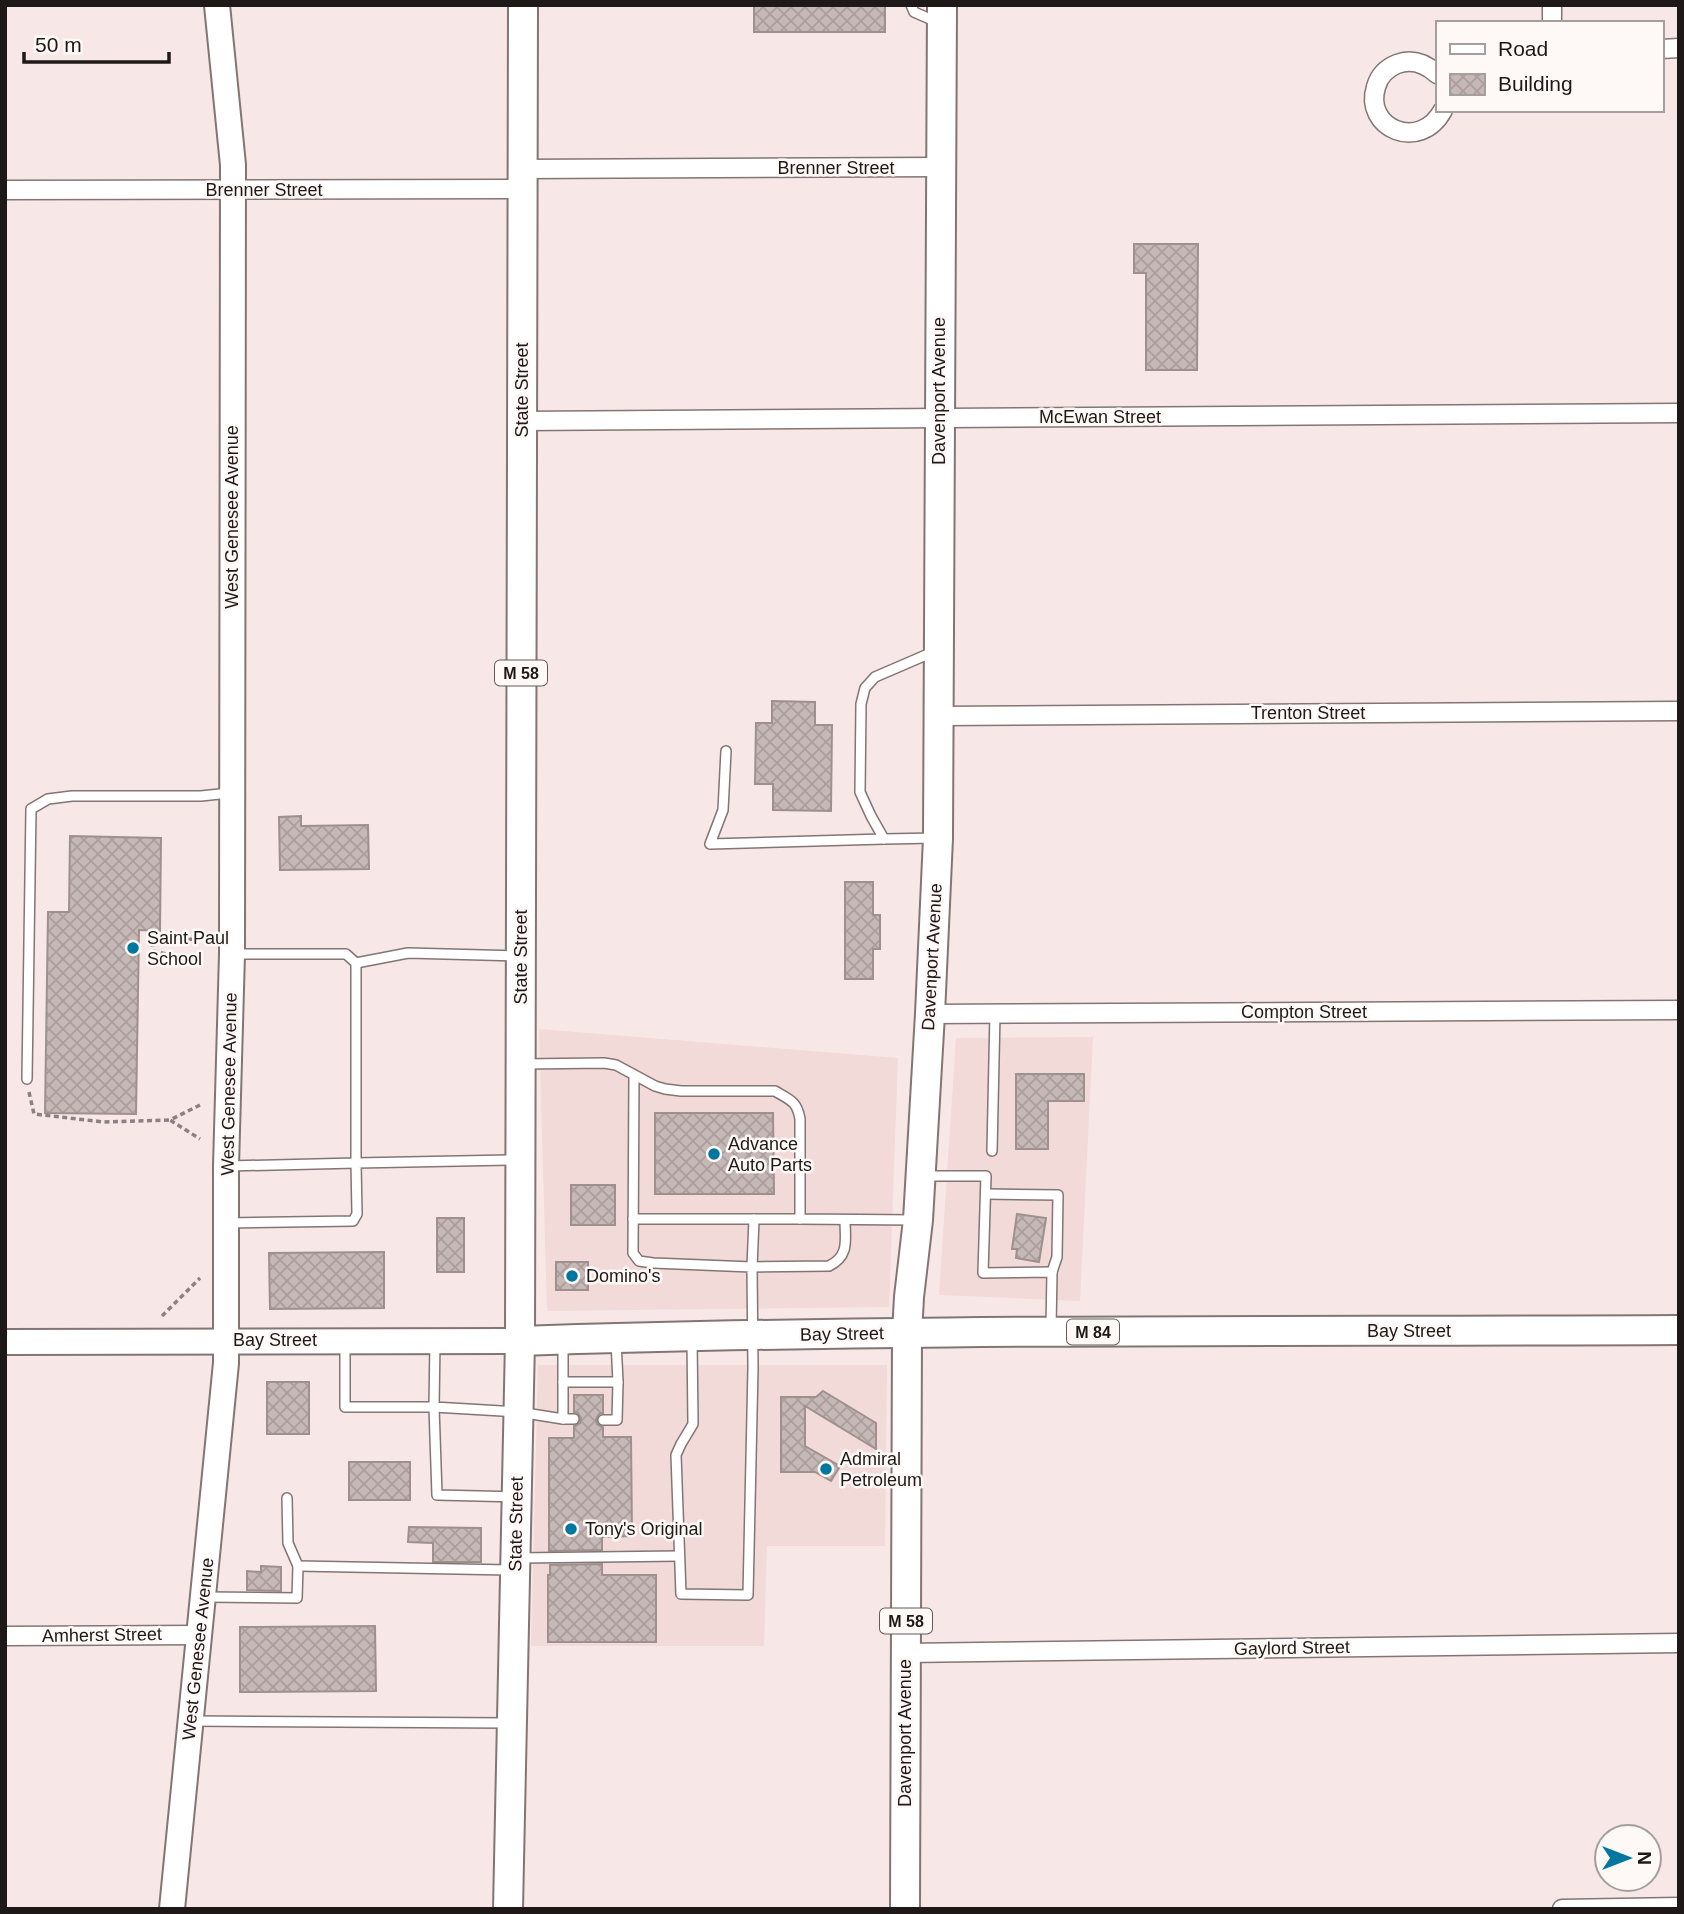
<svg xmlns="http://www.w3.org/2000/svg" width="1684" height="1914" viewBox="0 0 1684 1914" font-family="Arial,sans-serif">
<defs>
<pattern id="building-cross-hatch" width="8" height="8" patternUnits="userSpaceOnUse" patternTransform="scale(1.75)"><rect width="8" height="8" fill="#c6b8b7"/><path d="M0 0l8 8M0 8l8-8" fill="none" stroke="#aa9e9d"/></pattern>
</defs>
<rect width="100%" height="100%" fill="#f7e8e7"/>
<g fill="#f1dad8">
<path d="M539,1029L898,1058L889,1307L547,1311Z"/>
<path d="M1093,1037L1080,1301L939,1295L956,1038Z"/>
<path d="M538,1365H887L885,1546H767L764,1646H531Z"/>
</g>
<g fill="url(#building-cross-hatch)" stroke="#9d908e" stroke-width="2">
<rect x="754" y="5" width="131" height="27"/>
<path d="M1134,244H1198L1197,370H1146V273H1134Z"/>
<path d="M772,701L815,702V725H832L831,811L773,810V784H755L756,723H772Z"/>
<path d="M301,816V826L368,825L369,869L280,870L279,817Z"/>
<path d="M70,836L161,838L160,931L139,930L136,1114L45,1113L48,912H69Z"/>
<path d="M845,882H873V915H880V949H873V979H845Z"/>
<path d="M1016,1074H1084V1101H1048V1149H1016Z"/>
<path d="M655,1113H773L774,1194H655Z"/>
<rect x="571" y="1185" width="44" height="40"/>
<path d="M1017,1214L1046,1218L1039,1262L1016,1258L1017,1249H1012Z"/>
<rect x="437" y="1218" width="27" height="54"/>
<path d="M384,1252V1308L270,1309L269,1253Z"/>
<rect x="556" y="1262" width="32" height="28"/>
<rect x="267" y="1382" width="42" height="52"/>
<path d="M823,1391L876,1423V1449L805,1406V1446L840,1466L831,1481L815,1472H781V1397H816Z"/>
<path d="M574,1395H603V1413L599,1414L596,1419L597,1424L603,1427V1437H631L632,1536L602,1537V1550L549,1551V1438H574V1426L580,1423L581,1418L578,1413L574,1412Z"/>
<rect x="349" y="1462" width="61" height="38"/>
<path d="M409,1527L481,1528V1562H433V1543L408,1542Z"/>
<path d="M602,1564V1575H656V1642H548V1575H550V1565Z"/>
<path d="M261,1566L281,1567V1591L247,1590V1571L261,1572Z"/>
<path d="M375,1626L376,1691L240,1692V1627Z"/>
</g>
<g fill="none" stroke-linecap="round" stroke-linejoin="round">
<defs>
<g id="lane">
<path d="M911,5L914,12L937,22"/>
<path d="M933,652L875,677L865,688L861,704L860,792L871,816L884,839L936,838"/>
<path d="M726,751L723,810L710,844L884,839"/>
<path d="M356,963L408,953L518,956"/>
<path d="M523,1064L604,1063L616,1065L655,1086L665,1089L681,1091H775C790,1100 797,1101 800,1119V1219L915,1220"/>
<path d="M634,1075L633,1253L639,1261L653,1263L752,1267L753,1368L748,1595L681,1594L676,1455L681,1444L693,1424L692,1339"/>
<path d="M27,1079L31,809L48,799L72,796H201L229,793"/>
<path d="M992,1151L995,1013"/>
<path d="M228,1166L356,1163V963L346,954H233"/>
<path d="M926,1176H986L983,1273L1052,1272L1051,1327"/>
<path d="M986,1194L1058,1195L1057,1257L1052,1272"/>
<path d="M633,1219H800"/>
<path d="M754,1219L752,1267L829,1266C850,1256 845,1239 845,1220"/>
<path d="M228,1223L353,1221L357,1214L356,1163L515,1160"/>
<path d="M345,1342V1407H434L437,1495L515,1497"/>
<path d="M435,1342L434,1407L519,1412L563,1419V1342"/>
<path d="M563,1382H618L616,1341"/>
<path d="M563,1419H574"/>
<path d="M603,1420H617L618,1382"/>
<path d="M519,1558L679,1556"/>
<path d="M298,1566L513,1570"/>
<path d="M205,1597L297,1598L298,1566L288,1543L287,1498"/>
<path d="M193,1721L508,1723"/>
</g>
<g id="street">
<path d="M1552,23V5"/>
<path d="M1661,49L1679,48"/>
<path d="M1437,74C1426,64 1413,58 1397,64C1387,68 1379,76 1376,87C1363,128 1420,153 1443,110"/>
<path d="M522,169L940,167"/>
<path d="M5,190L522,189"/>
<path d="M522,421L1679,413"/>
<path d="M938,716L1679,711"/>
<path d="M930,1014L1679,1010"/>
<path d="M5,1636L199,1635"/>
<path d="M905,1653L1679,1643"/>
<path d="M1562,1909L1679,1907"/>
</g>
<g id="secondary">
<path d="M5,1342L520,1341"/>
<path d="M172,1909L226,1363V1166L232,954L233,165L217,5"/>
</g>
<g id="primary">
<path d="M520,1341C906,1328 1293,1332 1679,1330"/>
<path d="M508,1909L520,1341L523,5"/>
<path d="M905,1909L907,1333L909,1297L918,1220L930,1014L938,838L942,5"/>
</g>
</defs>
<use href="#lane" stroke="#827574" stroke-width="12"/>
<use href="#street" stroke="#827574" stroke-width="21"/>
<use href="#secondary" stroke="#827574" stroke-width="28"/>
<use href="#primary" stroke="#827574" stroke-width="32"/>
<g stroke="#8b8180" stroke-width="3.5" stroke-dasharray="5 3.5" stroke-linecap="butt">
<path d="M201,939L152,940L153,951L201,962"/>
<path d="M29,1092L34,1114L104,1122L170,1120"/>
<path d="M200,1105L170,1120L200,1139"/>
<path d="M162,1316L200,1278"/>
</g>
<use href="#lane" stroke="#fff" stroke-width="9"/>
<use href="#street" stroke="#fff" stroke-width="18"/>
<use href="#secondary" stroke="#fff" stroke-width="24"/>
<use href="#primary" stroke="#fff" stroke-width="28"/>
</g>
<g fill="#00779f" stroke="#fef8f7" stroke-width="2.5">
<circle cx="133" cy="948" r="7"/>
<circle cx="714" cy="1154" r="7"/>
<circle cx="572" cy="1276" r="7"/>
<circle cx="826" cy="1469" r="7"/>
<circle cx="571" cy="1529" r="7"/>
</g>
<g text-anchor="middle" stroke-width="5" stroke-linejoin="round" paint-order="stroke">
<g fill="#fef8f7" stroke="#615c5b" stroke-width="2">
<rect x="495" y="660.5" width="52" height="25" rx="5"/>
<rect x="1067" y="1319.5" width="52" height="25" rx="5"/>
<rect x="880" y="1608.5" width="52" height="25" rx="5"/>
</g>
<g font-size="16" font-weight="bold" fill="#1e1918">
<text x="521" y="679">M 58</text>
<text x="1093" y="1338">M 84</text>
<text x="906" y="1627">M 58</text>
</g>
<g font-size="18" fill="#1e1918" stroke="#fef8f7">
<text x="836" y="174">Brenner Street</text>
<text x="264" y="196">Brenner Street</text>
<text transform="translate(522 390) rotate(-90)" y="6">State Street</text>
<text transform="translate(939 391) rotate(-90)" y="6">Davenport Avenue</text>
<text x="1100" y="423">McEwan Street</text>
<text transform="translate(232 517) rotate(-90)" y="6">West Genesee Avenue</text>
<text x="1308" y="719">Trenton Street</text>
<text transform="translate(521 957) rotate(-90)" y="6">State Street</text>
<text transform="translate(932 957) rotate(-87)" y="6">Davenport Avenue</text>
<text x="1304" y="1018">Compton Street</text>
<text transform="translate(229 1084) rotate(-89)" y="6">West Genesee Avenue</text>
<text x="1409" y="1337">Bay Street</text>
<text transform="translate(842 1334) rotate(-1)" y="6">Bay Street</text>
<text x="275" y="1346">Bay Street</text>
<text transform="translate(516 1524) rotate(-89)" y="6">State Street</text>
<text transform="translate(102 1635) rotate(-1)" y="6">Amherst Street</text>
<text transform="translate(1292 1648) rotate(-1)" y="6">Gaylord Street</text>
<text transform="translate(198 1649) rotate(-84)" y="6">West Genesee Avenue</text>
<text transform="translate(905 1733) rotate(-90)" y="6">Davenport Avenue</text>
</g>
<g font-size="18" fill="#1e1918" stroke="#fef8f7" text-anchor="start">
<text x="147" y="944">Saint Paul<tspan x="147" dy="21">School</tspan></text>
<text x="728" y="1150">Advance<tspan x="728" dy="21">Auto Parts</tspan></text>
<text x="586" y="1282">Domino's</text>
<text x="840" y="1465">Admiral<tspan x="840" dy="21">Petroleum</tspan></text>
<text x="585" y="1535">Tony's Original</text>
</g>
</g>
<rect width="1684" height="1914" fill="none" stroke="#1e1918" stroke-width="14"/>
<rect x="1436" y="21" width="228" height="91" fill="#fef8f7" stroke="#a49f9e" stroke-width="2"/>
<rect x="1450" y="44" width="35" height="10" fill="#ffffff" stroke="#a49f9e" stroke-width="2"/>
<text x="1498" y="56" font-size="21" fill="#1e1918">Road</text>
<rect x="1450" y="74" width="35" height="21" fill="url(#building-cross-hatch)" stroke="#a49f9e" stroke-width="2"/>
<text x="1498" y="91" font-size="21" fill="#1e1918">Building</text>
<g transform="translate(1628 1858) rotate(90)"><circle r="33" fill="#fef8f7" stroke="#a49f9e" stroke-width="2"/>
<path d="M0-5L12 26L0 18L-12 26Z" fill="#00779f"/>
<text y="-10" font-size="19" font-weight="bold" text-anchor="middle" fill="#1e1918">N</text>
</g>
<path d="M24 52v10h145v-10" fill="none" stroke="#1e1918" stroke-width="3.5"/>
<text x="35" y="52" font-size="21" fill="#1e1918" stroke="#fef8f7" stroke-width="5" paint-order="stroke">50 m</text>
</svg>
